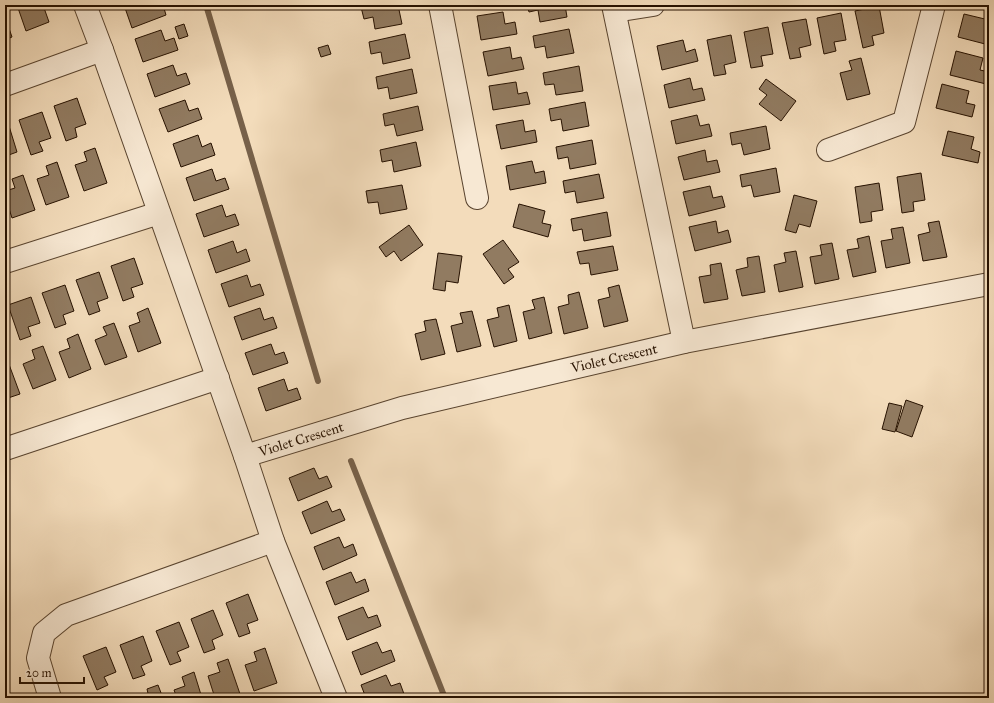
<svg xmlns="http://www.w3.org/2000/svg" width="994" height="703" viewBox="0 0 994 703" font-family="'IM FELL Great Primer',serif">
<rect width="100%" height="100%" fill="#f3dcbb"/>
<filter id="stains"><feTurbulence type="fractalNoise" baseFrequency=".005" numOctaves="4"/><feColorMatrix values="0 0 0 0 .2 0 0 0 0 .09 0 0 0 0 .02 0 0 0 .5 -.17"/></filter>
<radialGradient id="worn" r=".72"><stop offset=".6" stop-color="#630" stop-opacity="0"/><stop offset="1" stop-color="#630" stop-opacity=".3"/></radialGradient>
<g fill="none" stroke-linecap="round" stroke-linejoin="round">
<g stroke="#77614a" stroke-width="6">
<path d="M206,5L318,381"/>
<path d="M351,461L445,698"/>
</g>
</g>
<g fill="#917b61" stroke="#261100">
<path d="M17,5H43L49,22L26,31Z"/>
<path d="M124,5H153V7L163,5L166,15L132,28Z"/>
<path d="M371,5H398L402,24L375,29L373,17L364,19L361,7Z"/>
<path d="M527,5H565L567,17L540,22L538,10L529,12Z"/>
<path d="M879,6L884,33L872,36L874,45L863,48L855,11Z"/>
<path d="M503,12L505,24L515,22L517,34L481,40L477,16Z"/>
<path d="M841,13L846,40L834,42L836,51L824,54L817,18Z"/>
<path d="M964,14L989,20L987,32L989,33V45L958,37Z"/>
<path d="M5,17L12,37L5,40Z"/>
<path d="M806,19L811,45L799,48L801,57L790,59L782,23Z"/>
<path d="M184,24L188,36L179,39L175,27Z"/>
<path d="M768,27L773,54L761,56L763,66L751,68L744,32Z"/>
<path d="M569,29L574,53L547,58L545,46L535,48L533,36Z"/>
<path d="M161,30L165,41L174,38L178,50L143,62L135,39Z"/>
<path d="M405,34L410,58L383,64L381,52L371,54L369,42Z"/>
<path d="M731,35L736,62L724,65L726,74L714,76L707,40Z"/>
<path d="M683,40L686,52L695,49L698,61L662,70L657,46Z"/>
<path d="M328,45L331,54L321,57L318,48Z"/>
<path d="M510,47L512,59L521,57L524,69L488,76L483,52Z"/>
<path d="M956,51L983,58L980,70L989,72L986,84L950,75Z"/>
<path d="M861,58L870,94L847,100L840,73L852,70L849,61Z"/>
<path d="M173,65L177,76L186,73L190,84L155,97L147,74Z"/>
<path d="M579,66L583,91L556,95L554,84L545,85L543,73Z"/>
<path d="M412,69L417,93L390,99L388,87L378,89L376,77Z"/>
<path d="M690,78L693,90L702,88L705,100L669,108L664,85Z"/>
<path d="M766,79L796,101L781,121L759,104L767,95L759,89Z"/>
<path d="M516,82L518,94L527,92L530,104L493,110L489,86Z"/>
<path d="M942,84L969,91L966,103L975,105L972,117L936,108Z"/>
<path d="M77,98L86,124L75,128L77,137L66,141L54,106Z"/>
<path d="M185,100L189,111L198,108L202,119L168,132L159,109Z"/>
<path d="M585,102L589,126L563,131L561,119L551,121L549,109Z"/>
<path d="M418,106L423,130L397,136L394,124L385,126L383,114Z"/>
<path d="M42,112L51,138L39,142L43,151L31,155L19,120Z"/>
<path d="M697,115L700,126L709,124L712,136L676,144L671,121Z"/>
<path d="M523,120L525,132L535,130L537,142L501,149L496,125Z"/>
<path d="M9,126L17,152L6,156L9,165L5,166V127Z"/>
<path d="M766,126L770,149L744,155L741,143L732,145L730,133Z"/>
<path d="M948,131L974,137L971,149L980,152L978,163L942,155Z"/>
<path d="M198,135L202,147L211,143L215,155L181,167L173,144Z"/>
<path d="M592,140L596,164L570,169L568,157L558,159L556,147Z"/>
<path d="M416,142L421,166L394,172L392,160L382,162L380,150Z"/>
<path d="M95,148L107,183L84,191L75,165L87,161L84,152Z"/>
<path d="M705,150L707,162L717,160L720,172L684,180L678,157Z"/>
<path d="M532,161L535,173L544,171L546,183L510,190L506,166Z"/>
<path d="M57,162L69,197L46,205L37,179L49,175L46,166Z"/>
<path d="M776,168L780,192L754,197L751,185L742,187L740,175Z"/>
<path d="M212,169L216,181L225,178L229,189L194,201L186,178Z"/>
<path d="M921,173L925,200L913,202L914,211L902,213L897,177Z"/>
<path d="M599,174L604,198L577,203L575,191L565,193L563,181Z"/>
<path d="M23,175L35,210L12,218L5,196V191L15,188L12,179Z"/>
<path d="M879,183L883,210L871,212L872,221L860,223L855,187Z"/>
<path d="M402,185L407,209L380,214L378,202L368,203L366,191Z"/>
<path d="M710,186L713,198L722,196L725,207L689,216L683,192Z"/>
<path d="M794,195L817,201L810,227L799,224L796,233L785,230Z"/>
<path d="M519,204L545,211L542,223L551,225L548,237L513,227Z"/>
<path d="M222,205L226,217L235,214L239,225L204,237L196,214Z"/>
<path d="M607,212L611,236L584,241L582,229L573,231L571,219Z"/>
<path d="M716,221L718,233L728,230L731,242L695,251L689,227Z"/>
<path d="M939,221L947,257L923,261L918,235L930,232L928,223Z"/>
<path d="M409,225L423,245L401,261L394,251L386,257L379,247Z"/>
<path d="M903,227L910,263L886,268L881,241L893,239L891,229Z"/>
<path d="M869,236L876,272L853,277L847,250L859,248L857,239Z"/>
<path d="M503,240L519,262L508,269L514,277L504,284L483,254Z"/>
<path d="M233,241L237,253L246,249L250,261L216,273L208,250Z"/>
<path d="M832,243L839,279L815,284L810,257L822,255L820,245Z"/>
<path d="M613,246L618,270L591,275L589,263L580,264L577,252Z"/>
<path d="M796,251L803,287L779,292L774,265L786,262L784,253Z"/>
<path d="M438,253L462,256L458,283L446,281L445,291L433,289Z"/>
<path d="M759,256L765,292L742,296L736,270L748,267L747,258Z"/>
<path d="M134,258L143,284L131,288L134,297L123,301L111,266Z"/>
<path d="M721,263L728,299L704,303L699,277L711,275L710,265Z"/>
<path d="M99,272L108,298L97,302L100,311L89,315L76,280Z"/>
<path d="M247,275L251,287L260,284L264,295L229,307L221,284Z"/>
<path d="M65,285L74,311L63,315L66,324L55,328L42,293Z"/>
<path d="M619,285L628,321L604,327L598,300L610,297L608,288Z"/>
<path d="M579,292L588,328L564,334L558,307L569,304L568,295Z"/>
<path d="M31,297L40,323L28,327L31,336L20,340L8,305Z"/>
<path d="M544,297L552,333L529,339L523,312L535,309L532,300Z"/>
<path d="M509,305L517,341L494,347L487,320L499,317L497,308Z"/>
<path d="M148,308L161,343L138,352L129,326L140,322L137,313Z"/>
<path d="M260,308L264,320L273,317L277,328L242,340L234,317Z"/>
<path d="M472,311L481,346L457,352L451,326L463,323L460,313Z"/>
<path d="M436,319L445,354L421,360L415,334L426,331L424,321Z"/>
<path d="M114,323L127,357L105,365L95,340L107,335L103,327Z"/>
<path d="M78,334L91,369L69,378L59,352L70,348L67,339Z"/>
<path d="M271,344L275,355L284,352L288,363L253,375L245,353Z"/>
<path d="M43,346L56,380L33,389L23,364L35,359L32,350Z"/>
<path d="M7,359L20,394L5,399V360Z"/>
<path d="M284,379L288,391L297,388L301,399L266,411L258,388Z"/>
<path d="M906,400L923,406L912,437L896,431Z"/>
<path d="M889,403L902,406L895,432L882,429Z"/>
<path d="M314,468L319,479L327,476L332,487L298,501L289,478Z"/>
<path d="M327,501L332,512L340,509L345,520L311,534L302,512Z"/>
<path d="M339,537L344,548L353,544L357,555L323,570L314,547Z"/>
<path d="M351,572L356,583L365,579L369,591L335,605L326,582Z"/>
<path d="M248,594L258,620L247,624L250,633L239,637L226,603Z"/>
<path d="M363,607L368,618L377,615L381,626L347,640L338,617Z"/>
<path d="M213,610L223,635L212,640L215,649L204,653L191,619Z"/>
<path d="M179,622L189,647L177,652L181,661L170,665L156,631Z"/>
<path d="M143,636L152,661L141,666L145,675L133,679L120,645Z"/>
<path d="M377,642L382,653L391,650L395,661L361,675L352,652Z"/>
<path d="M106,647L116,672L104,677L108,685L97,690L83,656Z"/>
<path d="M265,648L277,683L254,691L245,665L257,661L254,652Z"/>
<path d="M228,659L240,694L229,698H215L208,676L220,672L217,663Z"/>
<path d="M194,672L202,698H177L174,690L185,686L182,677Z"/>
<path d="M386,675L391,686L400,683L404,694L394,698H366L361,685Z"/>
<path d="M158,685L163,698H149L147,689Z"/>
</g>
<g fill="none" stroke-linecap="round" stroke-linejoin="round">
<defs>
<g id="minor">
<path d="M85,5L102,50L245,456L273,541L336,698"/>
<path d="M440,5L477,198"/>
<path d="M613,5L684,342"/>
<path d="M615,11L653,5"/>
<path d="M5,85L102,50"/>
<path d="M828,150L904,122L934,5"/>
<path d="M5,262L159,213"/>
<path d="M5,449L218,378"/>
<path d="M245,456L402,408L684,342L989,284"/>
<path d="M50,698L38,658L44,633L66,615L273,541"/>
</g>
</defs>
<use href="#minor" stroke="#59442f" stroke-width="24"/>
<use href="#minor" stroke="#f7e8d3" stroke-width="22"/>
</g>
<g text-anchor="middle" stroke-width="4" stroke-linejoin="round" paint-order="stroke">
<g font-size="14" fill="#261100" stroke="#f7e8d3">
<text transform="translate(614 358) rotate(-13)" y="5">Violet Crescent</text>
<text transform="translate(301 439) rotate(-17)" y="5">Violet Crescent</text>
</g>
</g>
<rect width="994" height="703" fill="none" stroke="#f3dcbb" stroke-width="20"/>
<rect x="6" y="6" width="982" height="691" fill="none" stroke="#261100" stroke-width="2"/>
<rect x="10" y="10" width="974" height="683" fill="none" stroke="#261100"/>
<path d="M20 677v6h64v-6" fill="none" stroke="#261100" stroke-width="2"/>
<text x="26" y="677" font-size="12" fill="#261100" stroke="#f7e8d3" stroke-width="3" paint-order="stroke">20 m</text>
<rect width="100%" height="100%" filter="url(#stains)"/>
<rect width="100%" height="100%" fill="url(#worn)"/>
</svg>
